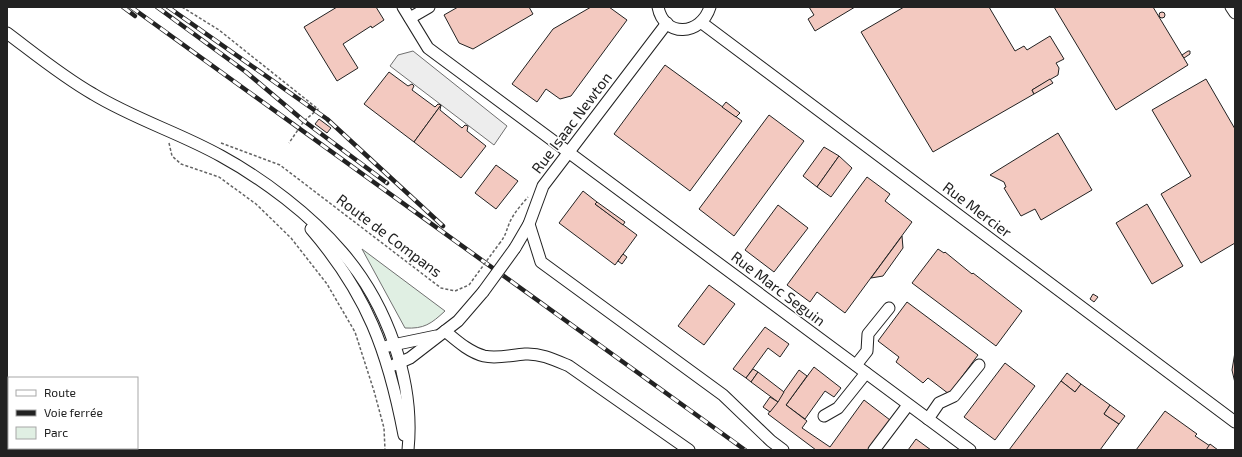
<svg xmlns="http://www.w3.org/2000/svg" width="1242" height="457" viewBox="0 0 1242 457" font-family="'Exo 2',sans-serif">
<rect width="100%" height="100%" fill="#fff"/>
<path fill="#e0efe3" stroke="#6f6f6f" d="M362,249L445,311C431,324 424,329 405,328Z"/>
<path fill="#ededed" stroke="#6f6f6f" d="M413,51L507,126L494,145L390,66L398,55Z"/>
<g fill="#f3c9c0" stroke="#222">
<path d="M337,7H376L384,20L372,28L371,26L343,44L358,68L337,81L304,27Z"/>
<path d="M458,7H529L533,14L473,49L459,43L444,15Z"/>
<path d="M591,7H609L627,20L571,96L560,99L546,89L537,102L512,84L553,29Z"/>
<path d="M809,7H855L815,31L808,19L814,15Z"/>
<path d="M904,7H989L1015,51L1024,46L1027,50L1050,36L1064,59L1056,63L1059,68L1058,75L1032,90L1034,94L933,152L861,32Z"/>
<path d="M1054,7H1153L1188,65L1116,110Z"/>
<circle cx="1162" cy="15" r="3"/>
<path d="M1188,51H1190V54L1184,58L1182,55Z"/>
<path d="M665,65L742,121L690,191L614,134Z"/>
<path d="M389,72L408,86L412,84L414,86L412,90L435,107L438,104L441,105L414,142L364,104Z"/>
<path d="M1050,79L1053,83L1034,94L1032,90Z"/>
<path d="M1206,79L1235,129V243L1201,263L1161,194L1191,176L1152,110Z"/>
<path d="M726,102L740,113L736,117L722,107Z"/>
<path d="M441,105L440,110L462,128L465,125L468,126L467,131L486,146L461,178L414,142Z"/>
<path d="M769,115L804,141L734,236L699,209Z"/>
<path d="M319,119L331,128L327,133L315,124Z"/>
<path d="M1058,133L1092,190L1041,220L1035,209L1021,216L1004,188L1006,187L1004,182L990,175Z"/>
<path d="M824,147L839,156L817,187L803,176Z"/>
<path d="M839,156L852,168L831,197L817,187Z"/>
<path d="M496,165L518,181L496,209L475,193Z"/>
<path d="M867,177L890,194L885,201L912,222L845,313L817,292L810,302L787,285Z"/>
<path d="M583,191L597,202L595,204L637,235L615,265L559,223Z"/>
<path d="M597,202L625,222L623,225L595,204Z"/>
<path d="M1147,204L1183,266L1152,284L1116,223Z"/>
<path d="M778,205L808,228L774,272L745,250Z"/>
<path d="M902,236L903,248L883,276L871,278Z"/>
<path d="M938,249L944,253L945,252L972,274L973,273L1022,311L996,346L912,283Z"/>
<path d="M623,254L627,257L622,264L618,261Z"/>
<path d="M709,285L735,304L704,345L678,326Z"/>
<path d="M1093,294L1098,297L1094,302L1090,299Z"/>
<path d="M907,302L978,355L949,394L928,378L923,383L896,362L899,357L878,341Z"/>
<path d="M765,327L789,344L780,357L768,348L746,378L733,369Z"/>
<path d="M1235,352V383L1232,370Z"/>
<path d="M1005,363L1035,386L995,440L964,417Z"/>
<path d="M814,367L841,388L834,397L825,391L805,419L786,405Z"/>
<path d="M753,369L758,372L751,382L746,378Z"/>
<path d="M799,370L807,376L786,405L807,421L802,428L830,447L864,400L890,420L868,450H816L768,414Z"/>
<path d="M758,372L784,392L778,402L751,382Z"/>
<path d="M1067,373L1081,384L1075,392L1061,381Z"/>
<path d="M1061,381L1075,392L1081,384L1110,405L1104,414L1119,424L1100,450H1009Z"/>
<path d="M770,397L778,402L770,412L763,407Z"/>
<path d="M1110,405L1125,416L1119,424L1104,414Z"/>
<path d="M1165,411L1197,434L1195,436L1210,446L1206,450H1136Z"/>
<path d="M916,439L931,450H908Z"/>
<path d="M1210,444L1218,450H1206Z"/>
</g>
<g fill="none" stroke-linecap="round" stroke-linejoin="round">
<defs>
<g id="minor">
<path d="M403,7L428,48L970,450"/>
<path d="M658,7C664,38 701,36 710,7"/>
<path d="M1231,7L1235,13"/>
<path d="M410,18L429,7"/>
<path d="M702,23L1235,422"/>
<path d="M7,33C35,54 63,77 93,94C134,119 180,133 221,156C263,179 311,215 342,252C387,304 415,381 408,450"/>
<path d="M529,224L541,262L723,395L771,441L783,450"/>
<path d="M311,229C367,294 388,351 404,435"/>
<path d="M515,248L529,224L543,186L667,23"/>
<path d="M445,331C457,341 469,352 484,356C497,359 511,355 525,354C541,353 555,360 569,366L689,450"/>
<path d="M388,346L436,336"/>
<path d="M394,365L410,358L458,321L483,292"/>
<path d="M856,365L867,351L868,334L889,308"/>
<path d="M824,416L838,408L866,373"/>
<path d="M928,419L939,403L954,396L979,365"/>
<path d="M874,450L908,405"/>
</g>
</defs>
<use href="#minor" stroke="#222" stroke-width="13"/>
<g stroke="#646464" stroke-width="1.5" stroke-dasharray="3 2" stroke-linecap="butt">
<path d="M182,7L219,30L318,109L304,121L289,143"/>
<path d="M169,143L172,156L181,164L219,177L256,204L291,238L327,284L355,332L374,391L384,428L385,450"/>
<path d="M221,143L280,165L441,288L455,291L469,285"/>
<path d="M499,244C505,237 506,232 509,224C513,214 521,205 528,197"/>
</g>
<use href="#minor" stroke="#fff" stroke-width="11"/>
<defs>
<g id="rail">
<path d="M123,7L135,16"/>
<path d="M131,7L745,450"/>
<path d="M157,7L246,72L304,121L387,183"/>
<path d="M168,7L327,119L443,226"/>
</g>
</defs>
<use href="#rail" stroke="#222" stroke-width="4.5"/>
<use href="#rail" stroke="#fff" stroke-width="3" stroke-dasharray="9" stroke-linecap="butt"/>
<defs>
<path id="minor-bridge" d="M483,292L515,248"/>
</defs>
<use href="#minor-bridge" stroke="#222" stroke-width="13" stroke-linecap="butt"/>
<path stroke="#646464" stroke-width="1.5" stroke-dasharray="3 2" stroke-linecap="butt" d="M469,285L499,244"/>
<use href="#minor-bridge" stroke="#fff" stroke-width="11"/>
</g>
<g text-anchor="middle" stroke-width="3" stroke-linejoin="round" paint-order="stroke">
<g font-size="15" fill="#222" stroke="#fff">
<text transform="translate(572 123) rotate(-53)" y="5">Rue Isaac Newton</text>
<text transform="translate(977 210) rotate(37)" y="5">Rue Mercier</text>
<text transform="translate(389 236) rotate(37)" y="5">Route de Compans</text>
<text transform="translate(778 289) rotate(37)" y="5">Rue Marc Seguin</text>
</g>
</g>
<rect width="1242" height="457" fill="none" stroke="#222222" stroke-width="16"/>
<rect x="8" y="377" width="130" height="72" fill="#ffffff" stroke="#a7a7a7"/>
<rect x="16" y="390" width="20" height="6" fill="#ffffff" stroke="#a7a7a7"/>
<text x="44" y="397" font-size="12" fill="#222222">Route</text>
<rect x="16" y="410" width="20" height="6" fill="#222222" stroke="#a7a7a7"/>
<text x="44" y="417" font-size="12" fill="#222222">Voie ferrée</text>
<rect x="16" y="427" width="20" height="12" fill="#e0efe3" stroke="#a7a7a7"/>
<text x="44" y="437" font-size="12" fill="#222222">Parc</text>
</svg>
